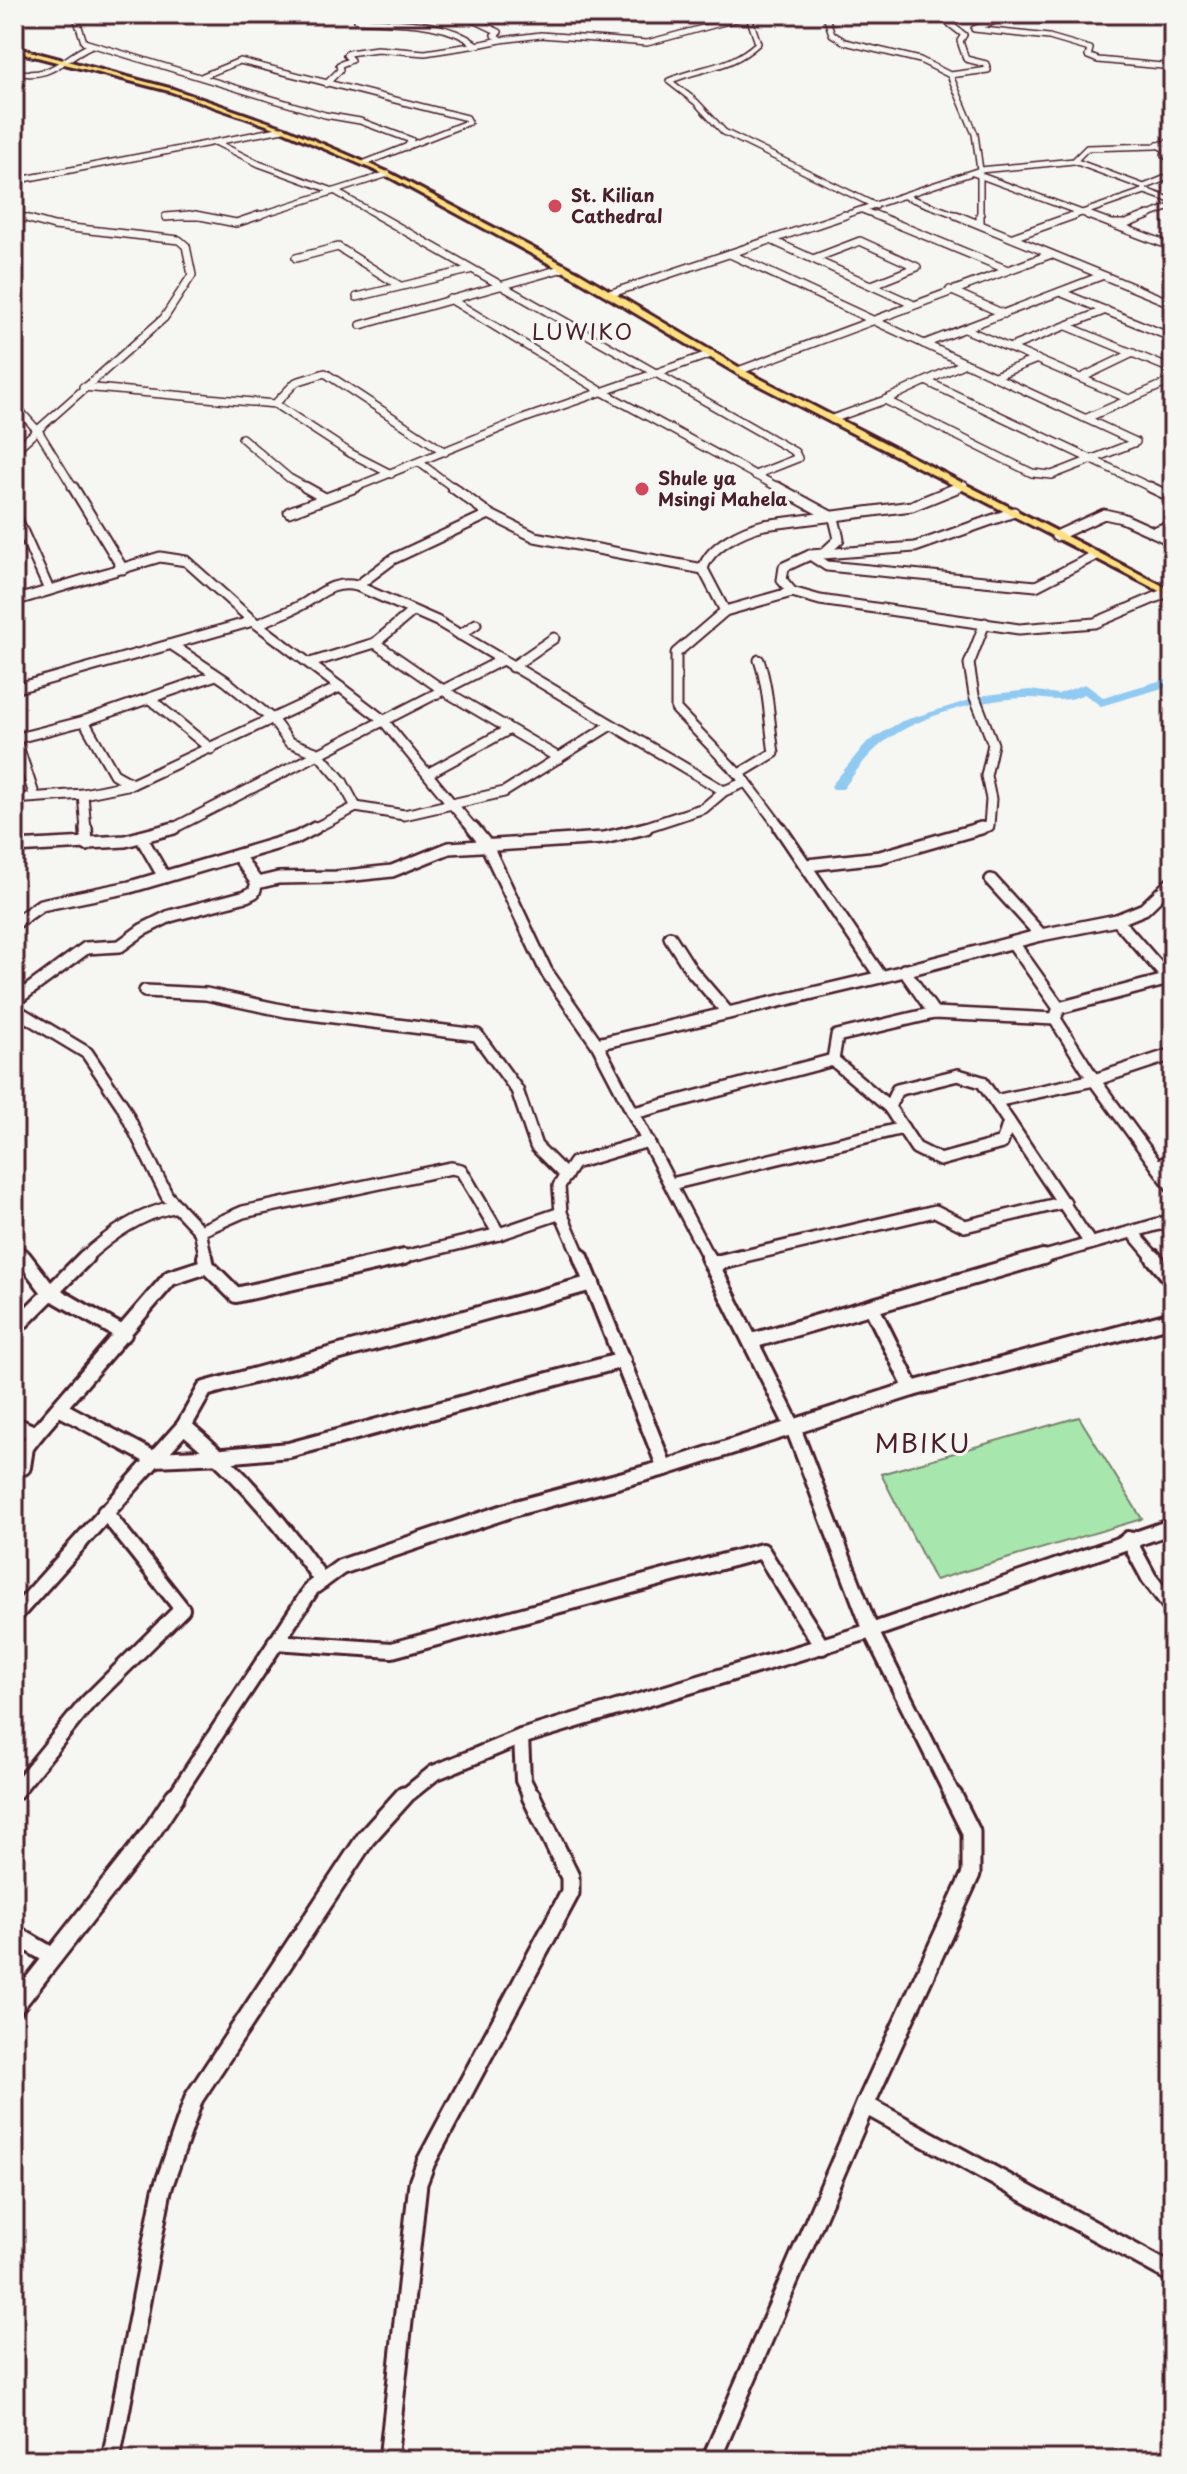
<svg xmlns="http://www.w3.org/2000/svg" width="1187" height="2474" viewBox="0 0 1187 2474" font-family="'Playpen Sans',sans-serif">
<rect width="100%" height="100%" fill="#f6f6f2"/>
<filter id="ink" filterUnits="userSpaceOnUse"><feTurbulence type="fractalNoise" baseFrequency=".0125" numOctaves="2"/><feDisplacementMap in="SourceGraphic" scale="16" xChannelSelector="R" yChannelSelector="G"/><feConvolveMatrix kernelMatrix="1 2 1 2 8 2 1 2 1" color-interpolation-filters="sRGB"/></filter>
<g filter="url(#ink)">
<path fill="#a7e6ad" stroke="#78826c" stroke-width="2" d="M1079,1417L1142,1519L935,1580L881,1474Z"/>
<g fill="none" stroke-linecap="round" stroke-linejoin="round">
<path fill="#91caf1" fill-rule="evenodd" d="M1173,677V685L1101,706L1084,694C1062,705 1046,697 1024,698C978,700 920,715 884,742C867,755 855,773 843,789H833L831,786L867,742L902,721L986,695L1030,690L1058,694L1085,684L1103,697Z"/>
<defs>
<g id="minor-far5">
<path d="M75,14L84,42L325,115L360,121L411,140L407,147"/>
<path d="M461,14L499,32L494,35L501,40L477,45"/>
<path d="M748,14L758,43C729,70 703,66 669,81L696,102L724,132L876,206"/>
<path d="M825,14L832,34L845,42L920,60L950,75L975,134L980,170L839,217"/>
<path d="M937,14L964,35L960,41L966,59L986,64L988,70L950,75"/>
<path d="M976,28L1014,14"/>
<path d="M974,29L1049,37L1090,49L1088,56L1098,60L1173,67"/>
<path d="M501,40L541,35L647,43L747,16"/>
<path d="M14,72C54,80 60,59 92,45"/>
<path d="M203,76L240,61L467,118L469,122L365,163"/>
<path d="M326,84L340,70L339,65L351,60L346,55L349,53L377,49L425,53L477,45C444,20 397,23 357,20"/>
<path d="M217,143L259,164L336,192L380,217"/>
<path d="M1157,145L1166,149L1164,155L1173,159"/>
<path d="M973,173L1082,213L1145,191L1144,187L1074,161"/>
<path d="M14,181L283,129"/>
<path d="M1144,187L1173,175"/>
<path d="M1145,191L1173,201"/>
<path d="M904,196L962,217"/>
<path d="M862,210L880,217"/>
<path d="M14,215L22,217"/>
<path d="M166,217H206"/>
<path d="M254,217L388,174"/>
<path d="M980,217V170L1074,161L1087,148L1155,146L1173,141"/>
<path d="M1070,217L1082,213L1093,217"/>
<path d="M1144,217L1173,206"/>
</g>
<g id="minor-far4">
<path d="M195,215L236,223L260,215"/>
<path d="M377,215L795,452L798,458L755,475"/>
<path d="M875,215L1008,270"/>
<path d="M956,215L1173,304"/>
<path d="M980,215V224"/>
<path d="M1088,215L1173,247"/>
<path d="M166,217L190,215"/>
<path d="M1114,224H1126L1149,215"/>
<path d="M1013,237L1075,215"/>
<path d="M771,240L912,304"/>
<path d="M730,254L1136,442L1052,475L1032,473L885,400"/>
<path d="M296,258L338,247L400,286"/>
<path d="M813,259L860,241L917,267L872,285"/>
<path d="M950,290L1004,314"/>
<path d="M1060,292L1173,338"/>
<path d="M609,294L845,215"/>
<path d="M357,297L469,270"/>
<path d="M450,299L601,391L781,489"/>
<path d="M361,325L564,268"/>
<path d="M1067,326L1173,370"/>
<path d="M965,329L1129,399"/>
<path d="M924,344L1101,276"/>
<path d="M1009,348L1106,310"/>
<path d="M738,371L1049,255"/>
<path d="M995,376L1037,359"/>
<path d="M1081,378L1133,353"/>
<path d="M928,382L1154,489"/>
<path d="M83,387L275,404L350,453L391,474"/>
<path d="M15,388L19,410L39,432L74,489"/>
<path d="M275,404L296,382L325,373L445,452"/>
<path d="M1087,418L1173,380"/>
<path d="M832,419L885,400L965,363"/>
<path d="M242,438L289,478L309,489"/>
<path d="M14,451L164,318L192,275L186,246L179,240L54,226L15,215"/>
<path d="M420,463L455,489"/>
<path d="M351,489L526,418L711,354"/>
<path d="M954,489L964,485"/>
</g>
<g id="minor-far3">
<path d="M73,487L123,569"/>
<path d="M305,487L323,497"/>
<path d="M452,487L489,514L535,537L703,569L725,611"/>
<path d="M777,487L834,518L839,539L824,553"/>
<path d="M1150,487L1173,498"/>
<path d="M14,512L49,590"/>
<path d="M289,512L356,487"/>
<path d="M1014,512L915,547L810,555L784,567L782,580L792,592L820,600L1019,629L1095,623L1173,590"/>
<path d="M1173,525L1153,532L1173,542"/>
<path d="M1056,536L1104,514L1122,518L1153,532"/>
<path d="M810,555L827,566L1036,586L1094,556"/>
<path d="M703,569C709,546 743,530 764,525L912,506L959,487"/>
<path d="M357,586L393,559L489,514"/>
<path d="M14,601L160,557L186,561L253,621L382,719L452,804L504,792L611,725"/>
<path d="M258,624C273,617 290,612 305,603C323,592 334,581 357,586L437,621L724,791"/>
<path d="M460,635L476,624"/>
<path d="M375,643L413,611"/>
<path d="M172,645L226,681L272,719L289,742L318,753L342,781L356,807"/>
<path d="M310,663L375,643L443,690L559,758"/>
<path d="M512,667L554,638"/>
<path d="M14,689L253,621"/>
<path d="M150,699L211,749"/>
<path d="M84,721L216,675"/>
<path d="M14,734L35,797"/>
<path d="M14,739L84,721L114,774L132,784"/>
<path d="M429,773L508,730"/>
<path d="M739,774L774,753C769,722 769,689 759,660"/>
<path d="M83,794L86,830"/>
<path d="M14,799L83,794L132,784L340,687"/>
<path d="M170,830L502,660"/>
<path d="M311,830L356,807L404,815L452,804L474,830"/>
<path d="M637,830L704,808L724,791L746,782"/>
<path d="M782,830L746,782L676,709V653L725,611L792,592"/>
<path d="M974,830L989,826L991,799L986,776L993,744L974,695L969,664L985,623"/>
</g>
<g id="minor-far2">
<path d="M86,828L87,845"/>
<path d="M473,828L486,844L546,971L597,1044L709,1259"/>
<path d="M780,828L881,977"/>
<path d="M141,837L164,877"/>
<path d="M14,847L125,841L174,828"/>
<path d="M238,856L257,883"/>
<path d="M807,865L880,857L981,828"/>
<path d="M991,880L1041,935"/>
<path d="M1117,920L1173,984"/>
<path d="M14,924L41,905L130,887L296,838L315,828"/>
<path d="M670,937L691,970L728,1013"/>
<path d="M1013,943L1059,1008L1055,1019L1094,1080L1173,1188"/>
<path d="M904,970L934,1013"/>
<path d="M145,991L206,994L286,1011L477,1035L517,1090L536,1146L566,1176"/>
<path d="M14,1001L86,948L120,946L142,930L170,916L246,896L254,892L257,883L278,878L336,877L392,871L449,848L604,838L646,828"/>
<path d="M1059,1008L1173,978"/>
<path d="M14,1009L87,1053L122,1105L167,1196L200,1231"/>
<path d="M597,1044L881,977L1041,935L1117,920L1144,909L1173,881"/>
<path d="M833,1060L837,1036L934,1013L1055,1019"/>
<path d="M958,1075L982,1082L1009,1122L1002,1143L940,1160L916,1148L889,1107L897,1090Z"/>
<path d="M995,1101L1094,1080L1173,1054"/>
<path d="M634,1113L833,1060L889,1107"/>
<path d="M1009,1122L1090,1243"/>
<path d="M1157,1166L1173,1160"/>
<path d="M671,1184L903,1128"/>
<path d="M499,1234L561,1213"/>
<path d="M1134,1234L1155,1259"/>
<path d="M14,1246L24,1259"/>
<path d="M83,1259C111,1234 140,1213 177,1206"/>
<path d="M206,1259L200,1231L243,1212L451,1168L461,1170L499,1234"/>
<path d="M395,1259L499,1234"/>
<path d="M581,1259L561,1213L559,1186L574,1163L648,1141"/>
<path d="M732,1259L935,1211L965,1226L1065,1202"/>
<path d="M1037,1259L1173,1220"/>
</g>
<g id="minor-far1">
<path d="M23,1257L49,1291L124,1334"/>
<path d="M205,1257L207,1266L236,1295L404,1257"/>
<path d="M581,1257L665,1468"/>
<path d="M708,1257L792,1425L871,1631L954,1798"/>
<path d="M1153,1257L1173,1281"/>
<path d="M712,1264L741,1257"/>
<path d="M872,1308L912,1389"/>
<path d="M14,1329L86,1257"/>
<path d="M752,1341L1043,1257"/>
<path d="M59,1408L154,1459L223,1456L289,1450L623,1360"/>
<path d="M14,1424L36,1434"/>
<path d="M184,1426C238,1471 282,1523 322,1581"/>
<path d="M23,1467L26,1447L36,1434L170,1278L207,1266"/>
<path d="M1128,1539L1149,1578L1173,1609"/>
<path d="M14,1616L184,1426L205,1389L592,1283"/>
<path d="M275,1642L392,1650L762,1551L822,1647"/>
<path d="M521,1737L523,1780L532,1798"/>
<path d="M14,1793L87,1703L182,1609L105,1512"/>
<path d="M174,1798L312,1588L341,1567L516,1508L665,1468L912,1389L1173,1319"/>
<path d="M403,1798L434,1773L521,1737L871,1631L1173,1526"/>
</g>
<g id="minor">
<path d="M14,1934L53,1957"/>
<path d="M14,2007L152,1831L175,1796"/>
<path d="M865,2105L1173,2274"/>
<path d="M111,2460L162,2190L194,2098L366,1838L404,1796"/>
<path d="M388,2460L418,2183L426,2162L570,1893V1877L531,1796"/>
<path d="M711,2460L865,2105L971,1874V1832L953,1796"/>
</g>
<path id="major" d="M14,47L173,89L285,128L390,173L580,273L747,372L1173,591V598L741,376L574,277L386,175L281,130L169,91L14,51Z"/>
</defs>
<use href="#minor-far5" stroke="#4a1f2b" stroke-width="8"/>
<use href="#minor-far4" stroke="#4a1f2b" stroke-width="10"/>
<use href="#minor-far3" stroke="#4a1f2b" stroke-width="13"/>
<use href="#minor-far2" stroke="#4a1f2b" stroke-width="16"/>
<use href="#minor-far1" stroke="#4a1f2b" stroke-width="20"/>
<use href="#minor" stroke="#4a1f2b" stroke-width="23"/>
<use href="#major" stroke="#4a1f2b" stroke-width="6"/>
<use href="#minor-far5" stroke="#f6f6f2" stroke-width="5"/>
<use href="#minor-far4" stroke="#f6f6f2" stroke-width="7"/>
<use href="#minor-far3" stroke="#f6f6f2" stroke-width="9"/>
<use href="#minor-far2" stroke="#f6f6f2" stroke-width="11"/>
<use href="#minor-far1" stroke="#f6f6f2" stroke-width="14"/>
<use href="#minor" stroke="#f6f6f2" stroke-width="17"/>
<use href="#major" fill="#fde080" fill-rule="evenodd"/>
</g>
</g>
<g fill="#d1495b" stroke="#f6f6f2" stroke-width="3">
<circle cx="555" cy="206" r="8"/>
<circle cx="642" cy="489" r="8"/>
</g>
<g text-anchor="middle" stroke-width="6" stroke-linejoin="round" paint-order="stroke">
<g font-size="18" font-weight="bold" fill="#4a1f2b" stroke="#f6f6f2" text-anchor="start">
<text x="571" y="202">St. Kilian<tspan x="571" dy="21">Cathedral</tspan></text>
<text x="658" y="485">Shule ya<tspan x="658" dy="21">Msingi Mahela</tspan></text>
</g>
<g font-size="22" letter-spacing="2" fill="#4a1f2b" stroke="#f6f6f2">
<text x="583" y="340">LUWIKO</text>
</g>
<g font-size="26" letter-spacing="2" fill="#4a1f2b" stroke="#f6f6f2">
<text x="923" y="1453">MBIKU</text>
</g>
</g>
<rect width="1187" height="2474" fill="none" stroke="#f6f6f2" stroke-width="48"/>
<rect x="24" y="24" width="1139" height="2426" fill="none" stroke="#4a1f2b" stroke-width="3" filter="url(#ink)"/>
</svg>
